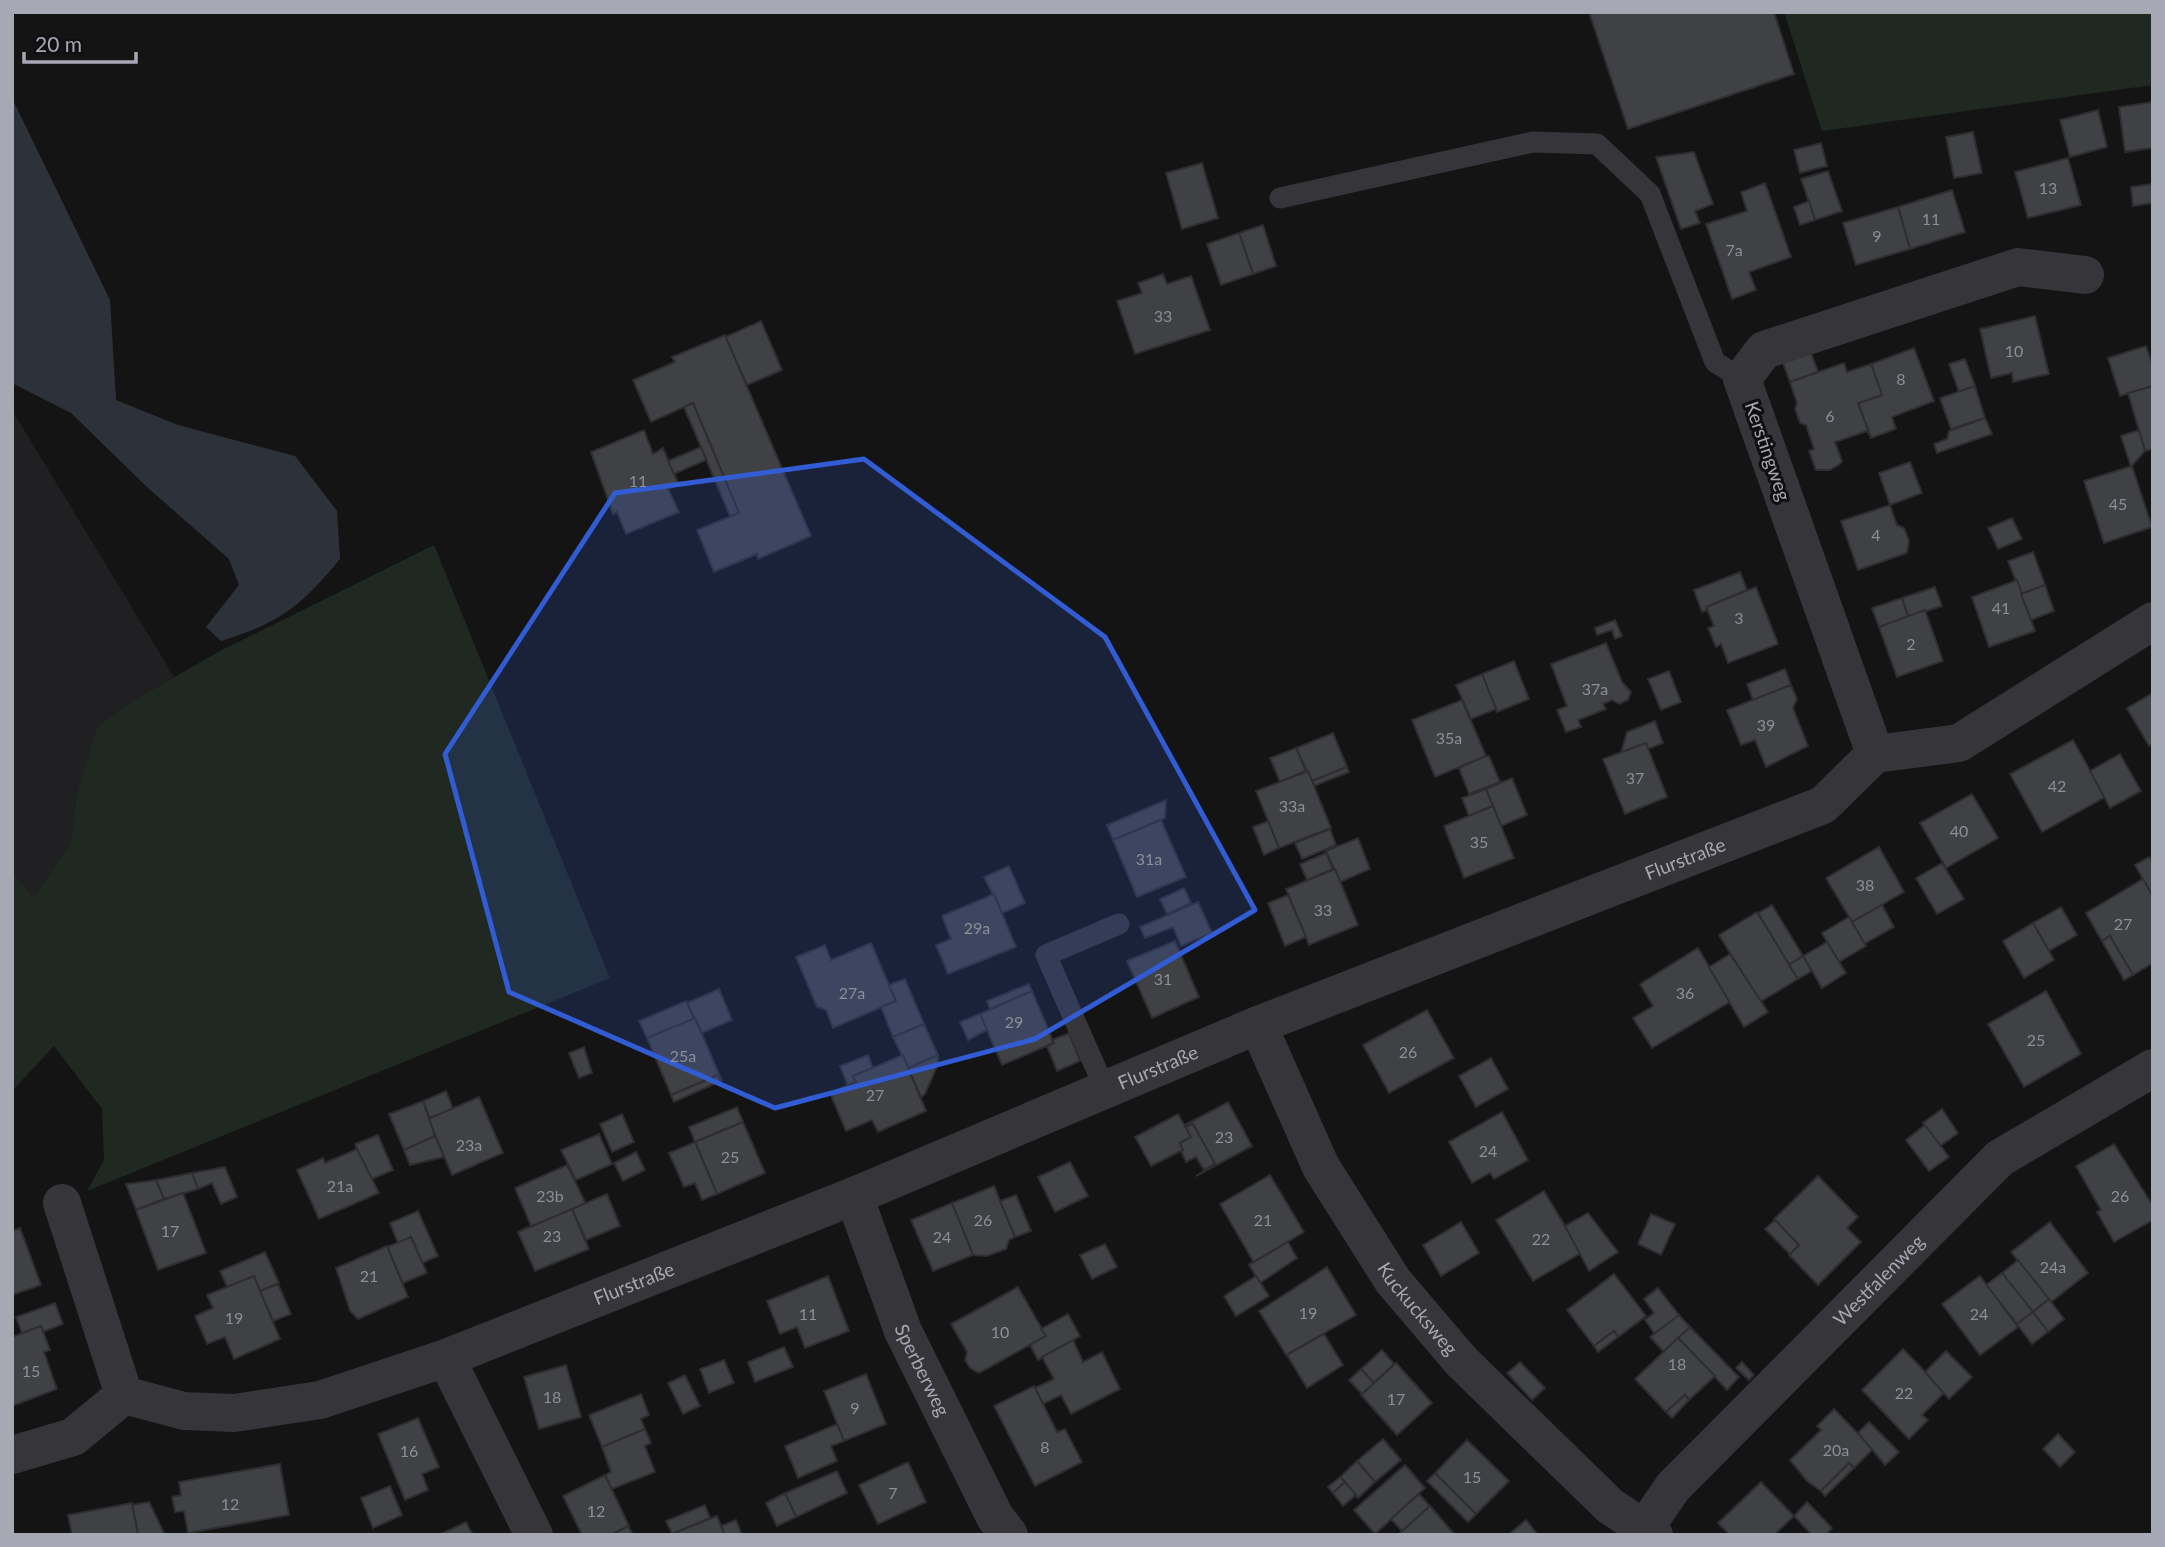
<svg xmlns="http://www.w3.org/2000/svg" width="2165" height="1547" viewBox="0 0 2165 1547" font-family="Lato,sans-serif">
<rect width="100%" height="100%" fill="#141415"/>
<path fill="#202022" d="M12,410L174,677L146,693L77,794L70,844L34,899L12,873Z"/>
<g fill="#202822">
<path d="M1784,12H2153V85L1822,131Z"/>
<path d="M434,545L610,978L87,1191L104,1160L102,1109L54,1046L12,1091V873L34,898L70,844L77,794L97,727L146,693L224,649Z"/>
</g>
<path fill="#2d323a" d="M12,98L110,300L116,400L178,425L295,456L337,511L340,559C301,606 280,623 221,641L206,627L239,585L229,559L147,487L71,413L12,383Z"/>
<g fill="#404145" stroke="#2e2e31" stroke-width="2">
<path d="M1589,12H1774L1794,74L1628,129Z"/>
<path d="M2153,102V148L2125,152L2119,107Z"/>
<path d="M2098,110L2107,147L2070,157L2060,120Z"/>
<path d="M1973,132L1982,173L1954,178L1946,137Z"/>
<path d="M1821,143L1827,166L1800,173L1794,150Z"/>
<path d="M1694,152L1713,204L1695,211L1700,223L1681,229L1656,157Z"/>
<path d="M2068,158L2081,205L2028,218L2015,172Z"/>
<path d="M1202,163L1218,218L1182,229L1166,173Z"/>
<path d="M1828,171L1842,211L1815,220L1801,179Z"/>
<path d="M1765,183L1791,257L1749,272L1756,290L1732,299L1706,224L1747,211L1741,192Z"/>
<path d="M2153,184V203L2133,206L2131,187Z"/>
<path d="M1952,190L1965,232L1910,249L1898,207Z"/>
<path d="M1809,201L1815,220L1800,225L1794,207Z"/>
<path d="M1898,207L1910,249L1856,265L1843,223Z"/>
<path d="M1263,225L1276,266L1253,274L1239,233Z"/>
<path d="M1239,233L1253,274L1221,285L1207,244Z"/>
<path d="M1163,274L1167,284L1191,276L1210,330L1135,354L1117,301L1142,293L1138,283Z"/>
<path d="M2035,316L2049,374L2013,382L2012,373L1991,378L1980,329Z"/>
<path d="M761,321L782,370L747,385L725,337Z"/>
<path d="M725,335L811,536L758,559L757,554L714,572L697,530L739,513L693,403L651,422L633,380L675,362L672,357Z"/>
<path d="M2146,346L2153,367V386L2120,396L2108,358Z"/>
<path d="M1914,348L1934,401L1892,417L1896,429L1871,438L1858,403L1882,395L1871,364Z"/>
<path d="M1811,353L1818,372L1790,382L1783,363Z"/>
<path d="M1965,359L1975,386L1959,392L1949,364Z"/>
<path d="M1844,363L1847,372L1871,364L1882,395L1858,403L1871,438L1867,431L1835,442L1842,461L1840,464L1830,470H1816L1809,451L1814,449L1806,425L1800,423L1795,409L1797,403L1790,382Z"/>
<path d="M1975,386L1985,418L1951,429L1940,398Z"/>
<path d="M2153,386V449L2145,451L2128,393Z"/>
<path d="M693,403L739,513L730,516L684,407Z"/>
<path d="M1985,418L1992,434L1937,453L1934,444L1947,439L1949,431Z"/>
<path d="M644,430L653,454L663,448L679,485L668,489L679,512L626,534L617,512L613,514L591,452Z"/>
<path d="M2139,430L2145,451L2131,467L2121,436Z"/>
<path d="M701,447L706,460L674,474L668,461Z"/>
<path d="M1910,462L1922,493L1890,505L1879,473Z"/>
<path d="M2132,466L2152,527L2104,543L2084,481Z"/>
<path d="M1890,505L1897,525L1904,528L1909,541L1907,553L1858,570L1841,521Z"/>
<path d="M2012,518L2022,539L1998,549L1988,528Z"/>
<path d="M2033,552L2045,585L2021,594L2008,561Z"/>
<path d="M1740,572L1747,590L1706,607L1707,610L1702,612L1694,590Z"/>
<path d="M2017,580L2035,631L1989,647L1972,597Z"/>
<path d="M2045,585L2054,611L2031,620L2021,594Z"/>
<path d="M1756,587L1778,644L1728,663L1721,644L1716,647L1708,628L1714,626L1706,607Z"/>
<path d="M1935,587L1942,606L1908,617L1902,598Z"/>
<path d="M1902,598L1908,617L1879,627L1872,608Z"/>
<path d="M1925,610L1943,661L1897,677L1879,627Z"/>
<path d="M1615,620L1622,636L1615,639L1612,630L1597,635L1595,628Z"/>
<path d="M1606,643L1622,682L1631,692L1628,700L1619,704L1612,700L1603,704L1606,709L1578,720L1581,727L1566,732L1557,710L1567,706L1551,664Z"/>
<path d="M1514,661L1529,699L1497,712L1482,674Z"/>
<path d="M1785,669L1791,685L1753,700L1747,684Z"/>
<path d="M1669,671L1681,702L1661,710L1648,679Z"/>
<path d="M1482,674L1496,709L1471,719L1456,685Z"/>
<path d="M1791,685L1797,699L1793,708L1808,746L1766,767L1755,740L1741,745L1727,710Z"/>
<path d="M2153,693V744L2149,746L2127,708Z"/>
<path d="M1462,700L1486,756L1435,777L1412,720Z"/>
<path d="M1655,721L1663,743L1648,749L1646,743L1621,753L1627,732Z"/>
<path d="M1333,733L1347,767L1312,781L1296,748Z"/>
<path d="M2073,740L2105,797L2042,832L2010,774Z"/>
<path d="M1646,743L1667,797L1625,814L1603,759Z"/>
<path d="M1296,748L1306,771L1280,782L1270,758Z"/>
<path d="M2120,754L2141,791L2110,808L2090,771Z"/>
<path d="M1486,756H1489L1500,782L1469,794L1459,768Z"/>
<path d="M1347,767L1349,772L1314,786L1312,781Z"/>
<path d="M1308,771L1331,828L1279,848L1256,791Z"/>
<path d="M1512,778L1527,815L1501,826L1486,789Z"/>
<path d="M1486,789L1493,806L1469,816L1462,798Z"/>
<path d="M1972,794L1998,838L1946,868L1920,823Z"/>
<path d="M1166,800L1165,818L1113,840L1107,825Z"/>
<path d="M1493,806L1514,858L1464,878L1444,826Z"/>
<path d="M1161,820L1186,877L1137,897L1113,840Z"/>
<path d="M1268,821L1279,848L1264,855L1253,827Z"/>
<path d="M1330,829L1336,845L1302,859L1295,843Z"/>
<path d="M1358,838L1370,869L1340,882L1326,851Z"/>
<path d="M1879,847L1904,892L1852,922L1826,878Z"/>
<path d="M1326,853L1333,869L1307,880L1300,864Z"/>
<path d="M2149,857L2153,863V897L2135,865Z"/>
<path d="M1942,863L1964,899L1937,914L1916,878Z"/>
<path d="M1009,866L1025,903L1002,913L984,877Z"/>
<path d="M1335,869L1358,925L1309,945L1286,889Z"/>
<path d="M2143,879L2153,897V963L2133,975L2110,936L2102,941L2086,913Z"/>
<path d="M1184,888L1191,903L1167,914L1160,899Z"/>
<path d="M994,894L1016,947L948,974L936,945L951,939L942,916Z"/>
<path d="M1288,895L1306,937L1285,946L1268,903Z"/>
<path d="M1198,902L1212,933L1181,946L1173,927L1145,938L1140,927Z"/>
<path d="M1772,905L1803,956L1789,965L1758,913Z"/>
<path d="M1882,905L1894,927L1864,944L1852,922Z"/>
<path d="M2061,907L2077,935L2049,951L2033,923Z"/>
<path d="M1757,912L1798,979L1760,1002L1719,935Z"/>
<path d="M1849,917L1866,946L1839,962L1822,933Z"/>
<path d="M2033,923L2054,960L2024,978L2003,941Z"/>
<path d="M2110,936L2133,975L2124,980L2102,941Z"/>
<path d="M1175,941L1199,997L1152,1018L1127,961Z"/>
<path d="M1827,942L1846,973L1822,988L1803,956Z"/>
<path d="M871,943L896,1001L833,1028L826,1010L817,1007L796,957L825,945L831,960Z"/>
<path d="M1698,948L1730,1002L1652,1048L1633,1018L1653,1006L1640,984Z"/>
<path d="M1730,954L1768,1012L1744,1027L1709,967Z"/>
<path d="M1803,956L1812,971L1798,979L1789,965Z"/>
<path d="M905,979L924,1024L893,1037L881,1007L896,1001L889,985Z"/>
<path d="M1029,984L1032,991L990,1009L987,1001Z"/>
<path d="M719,989L732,1020L702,1033L687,1003Z"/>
<path d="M1032,991L1054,1043L1002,1065L980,1014Z"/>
<path d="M2046,991L2081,1054L2024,1087L1988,1024Z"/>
<path d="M686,1001L694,1019L647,1038L639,1021Z"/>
<path d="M1427,1010L1454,1058L1389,1093L1363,1045Z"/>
<path d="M980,1014L987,1030L968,1040L960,1022Z"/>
<path d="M695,1018L722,1081L718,1075L671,1095L647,1038Z"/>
<path d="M924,1024L938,1055L908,1068L893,1037Z"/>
<path d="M1069,1033L1080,1061L1057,1071L1047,1046L1054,1043L1052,1040Z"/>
<path d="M584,1047L592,1073L579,1078L569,1053Z"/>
<path d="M868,1055L873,1068L853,1076L856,1082L848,1086L840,1066Z"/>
<path d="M903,1055L926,1111L878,1132L872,1120L846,1131L830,1093L856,1082L853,1076Z"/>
<path d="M938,1055V1064L925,1094L921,1097L908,1068Z"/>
<path d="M1491,1058L1508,1089L1476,1107L1459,1076Z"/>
<path d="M718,1075L721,1081L674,1102L671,1095Z"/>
<path d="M446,1091L453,1109L430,1119L423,1101Z"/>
<path d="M479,1097L503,1153L452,1175L428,1119Z"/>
<path d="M423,1101L435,1136L404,1150L389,1114Z"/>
<path d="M1228,1102L1252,1146L1196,1176L1215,1164L1193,1124L1185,1125Z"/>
<path d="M737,1107L743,1122L695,1142L689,1127Z"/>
<path d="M1942,1109L1958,1133L1940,1146L1923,1123Z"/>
<path d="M1502,1112L1528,1160L1494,1179L1490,1173L1472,1183L1449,1142Z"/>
<path d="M622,1114L634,1142L612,1152L600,1124Z"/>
<path d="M1178,1114L1191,1137L1180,1143L1183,1150L1151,1166L1135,1137Z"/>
<path d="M743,1122L765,1173L717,1194L695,1142Z"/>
<path d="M1193,1124L1215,1164L1204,1170L1196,1157L1186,1162L1181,1151L1183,1150L1180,1143L1191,1137L1186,1127Z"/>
<path d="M1925,1125L1949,1157L1929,1171L1906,1140Z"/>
<path d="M599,1134L612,1164L576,1180L561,1150Z"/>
<path d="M378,1135L393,1170L370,1180L355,1144Z"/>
<path d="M435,1136L444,1157L410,1165L404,1150Z"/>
<path d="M695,1142L717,1194L702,1200L695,1183L684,1187L669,1153Z"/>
<path d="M2114,1144L2153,1206V1220L2114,1242L2097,1212L2101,1210L2076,1166Z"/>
<path d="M357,1149L379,1193L319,1219L297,1170L323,1158L325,1163Z"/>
<path d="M636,1152L645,1170L623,1181L614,1163Z"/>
<path d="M1070,1162L1088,1196L1055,1212L1038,1177Z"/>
<path d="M567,1165L586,1204L518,1232L531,1226L515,1188Z"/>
<path d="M225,1167L237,1197L221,1204L212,1183L198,1189L192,1173Z"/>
<path d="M192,1173L198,1189L164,1199L156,1180Z"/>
<path d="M1270,1175L1304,1232L1249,1265L1253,1261L1220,1204Z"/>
<path d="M1818,1176L1858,1217L1847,1228L1861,1242L1818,1285L1789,1255L1799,1245L1774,1219Z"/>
<path d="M156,1180L164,1199L136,1210L126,1184Z"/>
<path d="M994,1186L1015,1237L1009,1240L1006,1249L987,1256L973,1255L952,1203Z"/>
<path d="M1544,1191L1581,1253L1533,1281L1496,1220Z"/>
<path d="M183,1193L206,1253L158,1270L136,1210Z"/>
<path d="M607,1194L620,1226L586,1240L572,1209Z"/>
<path d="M1016,1195L1031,1231L1015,1237L1000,1201Z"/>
<path d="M952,1203L973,1255L933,1271L911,1220Z"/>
<path d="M572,1209L589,1249L535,1271L518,1232Z"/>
<path d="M418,1211L438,1256L422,1263L411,1237L398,1243L390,1223Z"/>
<path d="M1588,1213L1618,1252L1589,1271L1565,1226Z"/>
<path d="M1651,1214L1675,1224L1661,1255L1638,1244Z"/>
<path d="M1775,1220L1799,1245L1790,1254L1765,1229Z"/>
<path d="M1461,1222L1479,1253L1441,1276L1423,1245Z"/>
<path d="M2050,1222L2088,1273L2051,1302L2011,1252Z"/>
<path d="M20,1228L41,1285L12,1295V1231Z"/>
<path d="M411,1237L427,1273L403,1283L387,1247Z"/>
<path d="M1288,1242L1297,1258L1260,1283L1249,1265Z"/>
<path d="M1105,1244L1117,1267L1092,1279L1080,1255Z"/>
<path d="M387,1246L408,1297L358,1319L350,1311L336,1268Z"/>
<path d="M265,1252L279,1283L260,1291L254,1276L227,1287L220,1271Z"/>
<path d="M2018,1260L2049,1299L2033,1312L2002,1273Z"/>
<path d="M1327,1267L1356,1315L1286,1355L1259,1311Z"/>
<path d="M2002,1273L2033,1312L2017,1324L1986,1285Z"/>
<path d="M1614,1274L1646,1316L1618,1337L1614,1331L1594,1346L1567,1310Z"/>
<path d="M254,1276L280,1339L234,1359L225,1337L207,1344L195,1316L213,1308L207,1295Z"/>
<path d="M828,1276L849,1331L805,1348L797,1327L780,1334L767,1301Z"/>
<path d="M1256,1276L1269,1296L1236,1316L1224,1296Z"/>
<path d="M1980,1276L2018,1327L1980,1355L1942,1304Z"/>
<path d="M278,1284L291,1314L273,1321L260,1291Z"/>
<path d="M1018,1287L1046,1336L979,1373L970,1368L965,1360L967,1352L951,1324Z"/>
<path d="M1658,1288L1679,1315L1655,1334L1645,1320L1654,1313L1644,1299Z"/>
<path d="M2049,1299L2064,1319L2048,1332L2033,1312Z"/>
<path d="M55,1303L63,1324L43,1332L41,1326L22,1333L16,1317Z"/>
<path d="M2033,1312L2048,1332L2032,1344L2017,1324Z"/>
<path d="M1068,1314L1080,1336L1038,1360L1030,1345L1046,1336L1041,1329Z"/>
<path d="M1679,1315L1690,1327L1664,1352L1650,1337Z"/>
<path d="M41,1326L50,1350L44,1352L57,1389L12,1406V1337Z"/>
<path d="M1690,1327L1739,1377L1727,1390L1678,1338Z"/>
<path d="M1614,1331L1618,1337L1598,1352L1594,1346Z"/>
<path d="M1324,1334L1343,1365L1307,1388L1287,1355Z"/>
<path d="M1678,1338L1715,1376L1689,1400L1685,1395L1666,1412L1635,1379Z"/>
<path d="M1073,1340L1083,1362L1102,1352L1120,1389L1071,1414L1061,1395L1043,1404L1035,1388L1054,1379L1042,1357Z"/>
<path d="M784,1347L793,1367L755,1382L748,1362Z"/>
<path d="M1903,1349L1945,1392L1922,1415L1928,1420L1909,1439L1862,1390Z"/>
<path d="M1382,1350L1394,1364L1374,1383L1361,1369Z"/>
<path d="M1946,1351L1972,1377L1949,1399L1925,1372Z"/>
<path d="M724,1360L734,1383L709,1393L700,1369Z"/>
<path d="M1520,1362L1545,1388L1532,1400L1507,1373Z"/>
<path d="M1742,1362L1754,1375L1749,1380L1736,1368Z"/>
<path d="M1396,1363L1432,1403L1397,1435L1361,1395Z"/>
<path d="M566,1365L581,1417L539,1429L524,1377Z"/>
<path d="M1361,1369L1374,1383L1362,1394L1349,1380Z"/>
<path d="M866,1374L886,1424L844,1441L824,1391Z"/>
<path d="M685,1375L700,1406L683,1414L668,1383Z"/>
<path d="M1034,1386L1057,1432L1065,1429L1082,1462L1035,1486L994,1406Z"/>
<path d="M641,1394L649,1415L641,1419L645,1429L602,1447L589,1415Z"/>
<path d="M1685,1395L1689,1400L1672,1418L1666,1412Z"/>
<path d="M1834,1409L1873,1449L1854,1468L1849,1463L1821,1491L1807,1481L1790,1460L1821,1430L1817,1426Z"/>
<path d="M418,1418L439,1467L422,1474L428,1490L405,1500L378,1434Z"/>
<path d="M1869,1422L1899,1452L1885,1465L1858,1433Z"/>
<path d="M837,1424L844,1441L831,1446L837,1461L798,1478L785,1446Z"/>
<path d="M645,1429L651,1443L645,1446L655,1472L612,1489L605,1475L611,1472L602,1447Z"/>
<path d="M2058,1434L2075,1452L2060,1467L2043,1449Z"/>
<path d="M1383,1439L1401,1460L1375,1482L1357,1461Z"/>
<path d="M1467,1440L1509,1481L1476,1514L1435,1473Z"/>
<path d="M1357,1461L1375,1482L1358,1498L1340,1477Z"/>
<path d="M908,1462L926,1502L878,1524L859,1485Z"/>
<path d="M1849,1463L1854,1468L1825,1496L1821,1491Z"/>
<path d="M280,1464L289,1515L188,1533L184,1511L175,1512L172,1497L181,1495L179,1482Z"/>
<path d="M1405,1465L1425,1488L1375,1534L1354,1510Z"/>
<path d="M837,1471L847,1493L796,1517L785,1493Z"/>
<path d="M1435,1473L1476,1514L1468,1522L1427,1481Z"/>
<path d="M605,1475L629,1526L611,1535H582L563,1496Z"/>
<path d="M1340,1477L1345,1482L1333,1493L1328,1487Z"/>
<path d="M1345,1482L1356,1495L1343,1506L1333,1493Z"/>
<path d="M1761,1482L1794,1516L1774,1535H1730L1718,1523Z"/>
<path d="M390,1486L402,1515L373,1528L361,1498Z"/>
<path d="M785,1493L796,1517L777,1526L766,1503Z"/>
<path d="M1419,1494L1430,1506L1402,1531L1391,1519Z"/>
<path d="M149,1502L165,1535H138L132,1505Z"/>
<path d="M1807,1502L1832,1528L1826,1535H1812L1794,1516Z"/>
<path d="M132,1503L138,1535H72L68,1515Z"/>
<path d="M705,1505L710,1518L672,1534L666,1521Z"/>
<path d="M1430,1506L1455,1535H1402L1400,1533Z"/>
<path d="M717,1516L725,1535H672V1534Z"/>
<path d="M736,1520L742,1535H725L721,1526Z"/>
<path d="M1526,1520L1538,1535H1508Z"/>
<path d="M466,1522L473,1535H439Z"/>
<path d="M628,1526L633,1535H611Z"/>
</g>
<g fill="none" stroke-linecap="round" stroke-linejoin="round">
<g stroke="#35353a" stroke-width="21">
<path d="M1280,198L1533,142L1597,144L1650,194L1715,362L1742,379"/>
<path d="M1105,1089L1046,955L1119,924"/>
</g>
<g stroke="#35353a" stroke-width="38">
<path d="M1875,754L1742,379L1764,350L2018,267L2085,275"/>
<path id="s1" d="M1258,1025L1321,1167L1393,1281L1462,1362L1610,1506L1654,1535"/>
<path id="s2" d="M854,1196L903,1331L995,1517L1009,1535"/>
<path d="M62,1203L124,1395"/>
<path d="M446,1358L534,1535"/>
<path id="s3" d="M124,1395L184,1411L234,1413L320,1400L446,1358L854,1196L1258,1025L1823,805L1875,754L1959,743L2153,621"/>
<path d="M12,1455L73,1437L124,1395"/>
<path id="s4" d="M1640,1535L1673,1487L2000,1158L2153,1068"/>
</g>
</g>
<path fill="#325cd3" fill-opacity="0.2" stroke="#325cd3" stroke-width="5" stroke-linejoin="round" d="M864,459L1105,637L1255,910L1035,1039L775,1108L509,992L445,754L615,493Z"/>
<g text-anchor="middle" stroke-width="6" stroke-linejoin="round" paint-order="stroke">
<g font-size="16" fill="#8c8e98">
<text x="2048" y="194">13</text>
<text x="1931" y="225">11</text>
<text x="1877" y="242">9</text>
<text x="1734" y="256">7a</text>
<text x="1163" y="322">33</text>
<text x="2014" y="357">10</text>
<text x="1901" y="385">8</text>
<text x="1830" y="422">6</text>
<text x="638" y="487">11</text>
<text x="2118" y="510">45</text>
<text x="1876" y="541">4</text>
<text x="2001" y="614">41</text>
<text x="1739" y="624">3</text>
<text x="1911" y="650">2</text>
<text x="1595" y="695">37a</text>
<text x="1766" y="731">39</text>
<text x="1449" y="744">35a</text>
<text x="1635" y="784">37</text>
<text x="2057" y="792">42</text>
<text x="1292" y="812">33a</text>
<text x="1959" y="837">40</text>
<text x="1479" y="848">35</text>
<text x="1149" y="865">31a</text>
<text x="1865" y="891">38</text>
<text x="1323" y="916">33</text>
<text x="2123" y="930">27</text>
<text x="977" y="934">29a</text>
<text x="1163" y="985">31</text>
<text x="852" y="999">27a</text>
<text x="1685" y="999">36</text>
<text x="1014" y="1028">29</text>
<text x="2036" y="1046">25</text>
<text x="1408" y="1058">26</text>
<text x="683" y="1062">25a</text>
<text x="875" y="1101">27</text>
<text x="1224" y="1143">23</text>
<text x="469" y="1151">23a</text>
<text x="1488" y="1157">24</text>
<text x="730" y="1163">25</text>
<text x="340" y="1192">21a</text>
<text x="550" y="1202">23b</text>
<text x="2120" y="1202">26</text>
<text x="983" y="1226">26</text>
<text x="1263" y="1226">21</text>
<text x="170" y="1237">17</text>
<text x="552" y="1242">23</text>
<text x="942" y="1243">24</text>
<text x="1541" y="1245">22</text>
<text x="2053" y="1273">24a</text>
<text x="369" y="1282">21</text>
<text x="1308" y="1319">19</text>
<text x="808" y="1320">11</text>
<text x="1979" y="1320">24</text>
<text x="234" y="1324">19</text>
<text x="1000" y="1338">10</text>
<text x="1677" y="1370">18</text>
<text x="31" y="1377">15</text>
<text x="1904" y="1399">22</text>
<text x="552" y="1403">18</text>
<text x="1396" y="1405">17</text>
<text x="855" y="1414">9</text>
<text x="1045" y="1453">8</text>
<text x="1836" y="1456">20a</text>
<text x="409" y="1457">16</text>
<text x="1472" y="1483">15</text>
<text x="893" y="1499">7</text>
<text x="230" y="1510">12</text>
<text x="596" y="1517">12</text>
</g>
<g font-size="19" fill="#a6a8b4" stroke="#0f0f10">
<text transform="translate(1768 451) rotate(71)" y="7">Kerstingweg</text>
<text dy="7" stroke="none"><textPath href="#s3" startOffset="1668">Flurstraße</textPath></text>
<text dy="7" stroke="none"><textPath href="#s3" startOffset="1101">Flurstraße</textPath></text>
<text dy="7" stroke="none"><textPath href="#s4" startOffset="350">Westfalenweg</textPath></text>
<text dy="7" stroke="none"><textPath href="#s3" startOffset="534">Flurstraße</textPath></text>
<text dy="7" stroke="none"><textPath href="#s1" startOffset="327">Kuckucksweg</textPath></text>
<text dy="7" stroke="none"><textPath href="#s2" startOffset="187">Sperberweg</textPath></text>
</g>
</g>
<rect width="2165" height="1547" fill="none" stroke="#a6a8b4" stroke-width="28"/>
<path d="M24 52v10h112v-10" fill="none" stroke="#a6a8b4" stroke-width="3.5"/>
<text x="35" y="52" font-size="21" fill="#a6a8b4" stroke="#0f0f10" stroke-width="5" paint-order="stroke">20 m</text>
</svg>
